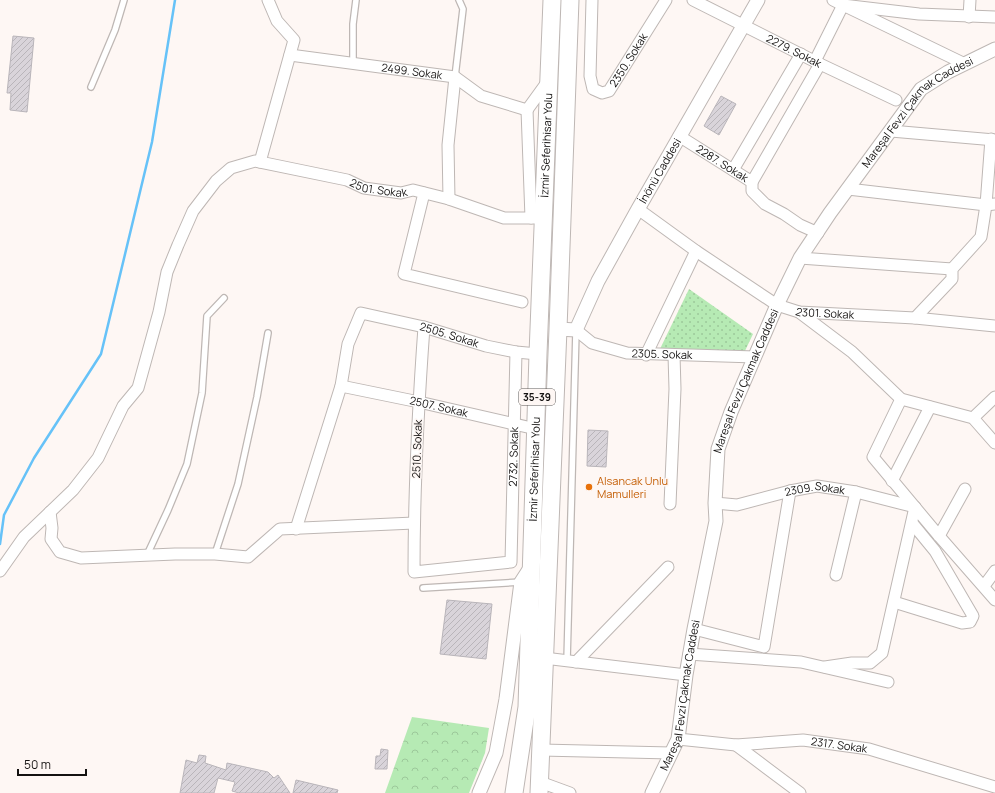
<svg xmlns="http://www.w3.org/2000/svg" width="995" height="793" viewBox="0 0 995 793" font-family="Manrope,sans-serif">
<defs>
<pattern id="grass-dots" width="8" height="8" patternUnits="userSpaceOnUse"><rect width="8" height="8" fill="#b6eab4"/><path d="M2 2h.1M6 6h.1" fill="none" stroke="#9cc89a" stroke-width="1.8" stroke-linecap="round"/></pattern>
<pattern id="forest-crowns" width="20" height="18" patternUnits="userSpaceOnUse"><rect width="20" height="18" fill="#b6eab4"/><path d="M2 6a3 3 0 1 1 6 0M12 15a3 3 0 1 1 6 0" fill="none" stroke="#9cc89a"/></pattern>
<pattern id="building-hatch" width="6" height="6" patternUnits="userSpaceOnUse"><rect width="6" height="6" fill="#d9d4da"/><path d="M-1 1l2-2M0 6l6-6M5 7l2-2" fill="none" stroke="#b9b5ba"/></pattern>
</defs>
<rect width="100%" height="100%" fill="#fef7f4"/>
<path fill="url(#grass-dots)" d="M689,289L753,334L744,353L659,351Z"/>
<path fill="url(#forest-crowns)" d="M412,717L489,728L485,753L469,793H385Z"/>
<g fill="none" stroke-linecap="round" stroke-linejoin="round">
<path stroke="#66c2f8" stroke-width="2.5" d="M0,544L4,515L34,458L101,354L152,142L175,0"/>
</g>
<g fill="url(#building-hatch)" stroke="#b9b5ba">
<path d="M13,36L34,38L27,112L10,110L11,93H7Z"/>
<path d="M721,96L736,104L719,135L704,126Z"/>
<path d="M588,430L608,431L606,467L587,466Z"/>
<path d="M447,600L492,604L486,659L440,654Z"/>
<path d="M381,749L388,750L387,769H375L376,756H380Z"/>
<path d="M199,755L206,756L205,763L226,770L227,763L268,772L274,778L278,775L290,793H239L232,791L235,782L218,778L214,793H180L186,760L197,763Z"/>
<path d="M296,780L338,790L337,793H293Z"/>
</g>
<g fill="none" stroke-linecap="round" stroke-linejoin="round">
<defs>
<g id="service">
<path d="M353,64V24L356,0"/>
<path d="M455,77L463,9L459,0"/>
<path d="M91,87L115,30L124,0"/>
<path d="M215,554L238,484L257,397L268,333"/>
<path d="M147,555L168,510L187,464L202,393L207,316L224,298"/>
<path d="M423,588L521,582"/>
<path d="M567,661L576,331"/>
</g>
<g id="minor">
<path id="s1" d="M592,0L590,76L593,89L602,93L609,91L666,0"/>
<path id="s2" d="M693,0L820,64L896,100"/>
<path d="M833,0L843,5L919,14L995,17"/>
<path d="M969,17L970,0"/>
<path id="s3" d="M290,55L455,77L481,96L527,110"/>
<path d="M815,61L843,5L965,64"/>
<path d="M527,110L531,218"/>
<path d="M527,110L548,81"/>
<path d="M891,131L995,140"/>
<path id="s4" d="M679,136L752,182V191L765,204L784,214L800,225L818,233"/>
<path d="M260,162L294,40L277,21L268,0"/>
<path d="M733,170L801,54"/>
<path d="M752,182L820,64"/>
<path d="M848,189L986,205L995,204"/>
<path d="M424,193L404,274L522,302"/>
<path d="M449,199L448,145L455,77"/>
<path id="s5" d="M638,209L696,251L777,305L799,312L915,318L995,326"/>
<path d="M800,258L952,269"/>
<path d="M799,312L852,352L901,399L973,418L995,443"/>
<path d="M915,318L952,279V269L981,237L986,205L991,139"/>
<path id="s6" d="M424,327C418,409 414,490 414,572L511,562L516,352"/>
<path id="s7" d="M576,330L592,343L627,353L755,357"/>
<path d="M646,355L696,251"/>
<path id="s8" d="M341,386L419,402L536,429"/>
<path d="M901,399L873,457L939,536L995,600"/>
<path d="M973,418L995,397"/>
<path d="M892,481L930,407"/>
<path id="s9" d="M715,503L737,505L790,491L817,486L856,492L915,507L882,653L870,663H852L825,667"/>
<path d="M670,504L675,389L674,355"/>
<path d="M50,512L52,528L51,539L60,552L81,558L175,554H215L248,557L280,529L414,523"/>
<path id="s10" d="M296,529L341,386L348,344L361,313L424,327L486,346L516,352L538,354"/>
<path d="M939,536L965,489"/>
<path id="s11" d="M0,571L24,537L73,490L98,458L123,406L138,388L159,312L167,272L178,245L193,211L216,181L231,168L255,161L347,180L364,188L401,193L413,190L449,199L504,218H544"/>
<path d="M836,575L856,492"/>
<path d="M984,586L995,571"/>
<path d="M894,602L962,623L970,622L973,616L935,551L912,523"/>
<path d="M694,629L764,647L790,491"/>
<path d="M689,654L801,662L888,682"/>
<path d="M544,658L686,675"/>
<path d="M576,662L668,567"/>
<path id="s12" d="M678,739L736,745L803,740L869,749L995,787"/>
<path d="M736,745L800,793"/>
<path d="M541,750L671,753"/>
<path d="M540,782L570,793"/>
</g>
<g id="tertiary">
<path id="s13" d="M558,329L576,330L598,281L638,209L758,0"/>
<path d="M479,793L496,753L506,699L521,582L532,565"/>
<path id="s14" d="M652,793L678,739L686,675L694,629L716,521L715,503L718,449L731,412L777,305L800,258L830,213L921,89L948,72L995,49"/>
</g>
<g id="primary">
<path id="s15" d="M514,793L527,707L538,354L552,0"/>
<path d="M539,793L558,329L570,0"/>
</g>
</defs>
<use href="#service" stroke="#beb7b4" stroke-width="8"/>
<use href="#minor" stroke="#beb7b4" stroke-width="13"/>
<use href="#tertiary" stroke="#beb7b4" stroke-width="15"/>
<use href="#primary" stroke="#beb7b4" stroke-width="19"/>
<use href="#service" stroke="#fff" stroke-width="5.5"/>
<use href="#minor" stroke="#fff" stroke-width="11"/>
<use href="#tertiary" stroke="#fff" stroke-width="13"/>
<use href="#primary" stroke="#fff" stroke-width="17"/>
</g>
<circle fill="#e8710a" stroke="#fef7f4" stroke-width="1.5" cx="589" cy="487" r="4"/>
<g text-anchor="middle" stroke-width="3" stroke-linejoin="round" paint-order="stroke">
<rect fill="#fef7f4" stroke="#5a5755" stroke-width="1" x="519" y="389" width="36" height="16" rx="3"/>
<g font-size="10" font-weight="bold" fill="#141211">
<text x="537" y="401">35-39</text>
</g>
<g font-size="11" fill="#141211" stroke="#fef7f4">
<text dy="4" stroke="none"><textPath href="#s2" startOffset="113">2279. Sokak</textPath></text>
<text dy="4" stroke="none"><textPath href="#s1" startOffset="143">2350. Sokak</textPath></text>
<text dy="4" stroke="none"><textPath href="#s3" startOffset="123">2499. Sokak</textPath></text>
<text dy="4" stroke="none"><textPath href="#s14" startOffset="751">Mareşal Fevzi Çakmak Caddesi</textPath></text>
<text dy="4" stroke="none"><textPath href="#s15" startOffset="649">İzmir Seferihisar Yolu</textPath></text>
<text dy="4" stroke="none"><textPath href="#s4" startOffset="51">2287. Sokak</textPath></text>
<text dy="4" stroke="none"><textPath href="#s13" startOffset="198">İnönü Caddesi</textPath></text>
<text dy="4" stroke="none"><textPath href="#s11" startOffset="627">2501. Sokak</textPath></text>
<text dy="4" stroke="none"><textPath href="#s5" startOffset="218">2301. Sokak</textPath></text>
<text dy="4" stroke="none"><textPath href="#s10" startOffset="317">2505. Sokak</textPath></text>
<text dy="4" stroke="none"><textPath href="#s7" startOffset="92">2305. Sokak</textPath></text>
<text dy="4" stroke="none"><textPath href="#s14" startOffset="427">Mareşal Fevzi Çakmak Caddesi</textPath></text>
<text dy="4" stroke="none"><textPath href="#s8" startOffset="100">2507. Sokak</textPath></text>
<text transform="translate(417 449) rotate(-88)" y="4">2510. Sokak</text>
<text dy="4" stroke="none"><textPath href="#s6" startOffset="448">2732. Sokak</textPath></text>
<text dy="4" stroke="none"><textPath href="#s15" startOffset="325">İzmir Seferihisar Yolu</textPath></text>
<text dy="4" stroke="none"><textPath href="#s9" startOffset="102">2309. Sokak</textPath></text>
<text dy="4" stroke="none"><textPath href="#s14" startOffset="103">Mareşal Fevzi Çakmak Caddesi</textPath></text>
<text dy="4" stroke="none"><textPath href="#s12" startOffset="162">2317. Sokak</textPath></text>
</g>
<g font-size="11" fill="#c56008" stroke="#fef7f4" text-anchor="start">
<text x="597" y="485">Alsancak Unlu<tspan x="597" dy="13">Mamulleri</tspan></text>
</g>
</g>
<path d="M18 769v6h68v-6" fill="none" stroke="#141211" stroke-width="2"/>
<text x="24" y="769" font-size="12" fill="#141211" stroke="#fef7f4" stroke-width="3" paint-order="stroke">50 m</text>
</svg>
